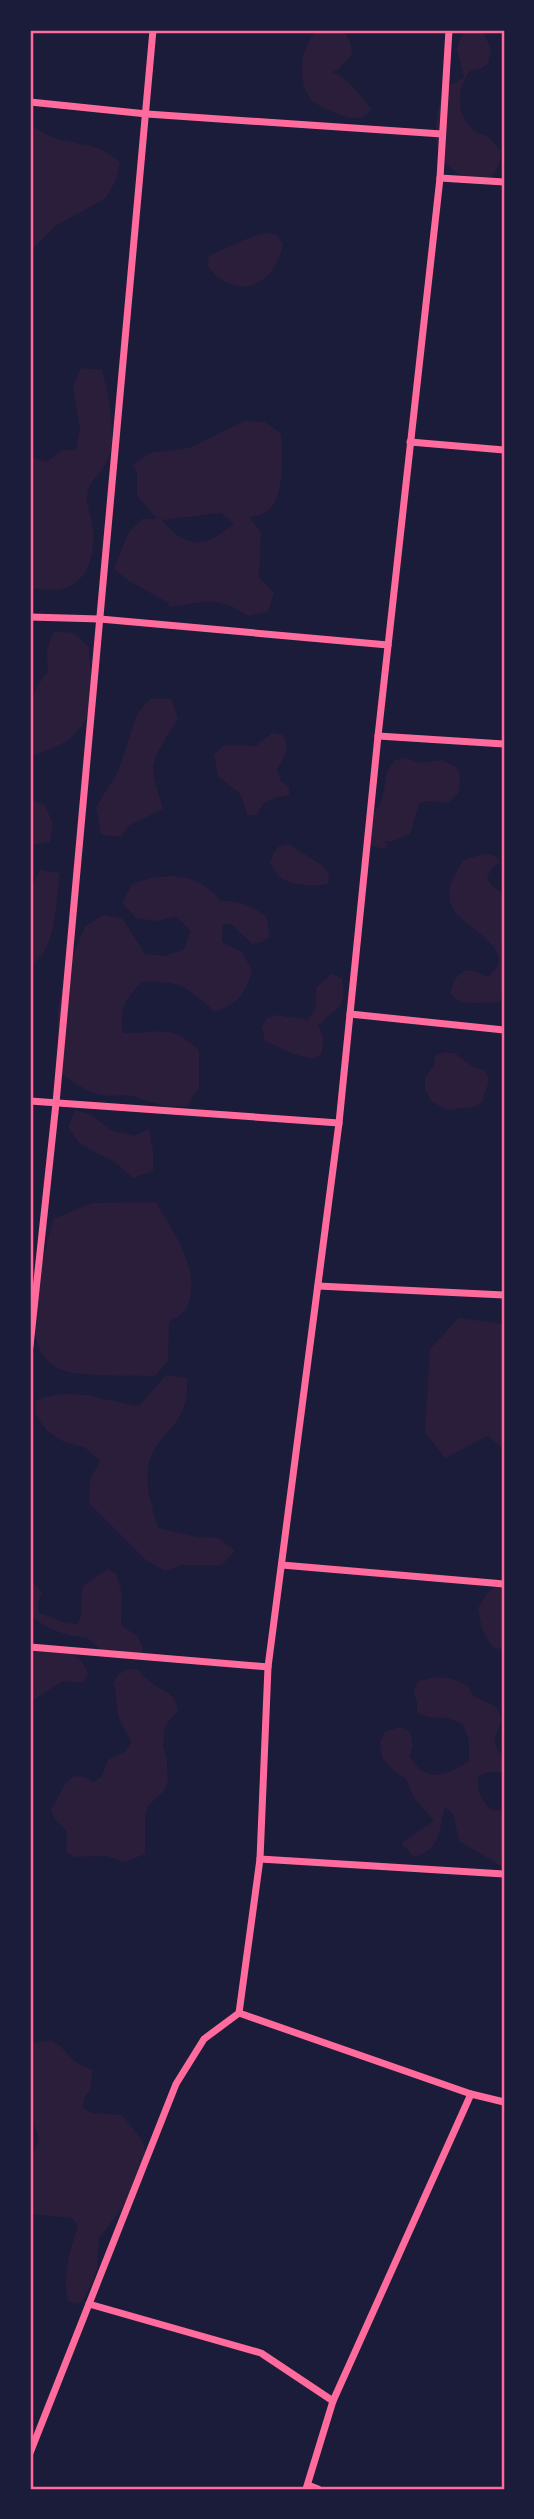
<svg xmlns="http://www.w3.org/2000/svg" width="534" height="2519" viewBox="0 0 534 2519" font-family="Mulish,sans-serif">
<rect width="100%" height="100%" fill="#1b1b3a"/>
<g fill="#2a1e3b" fill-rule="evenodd">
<path d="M318,30H344L351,44L352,54L338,70L332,72C349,79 360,94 371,109C367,114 365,117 358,118C348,120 314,106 309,97C297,77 301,44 318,30Z"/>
<path d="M463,30L483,31L491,50L488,64L480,69L470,71C453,92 457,131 488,136L501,152C500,196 452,182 439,151C432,133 438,105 445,87L464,78L457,49Z"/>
<path d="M30,124C41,131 52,138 65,141C92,147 97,143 120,162L116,180L106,198L54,227L30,252Z"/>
<path d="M267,233L277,235L283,244C276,286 234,304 207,265L209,256C228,247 246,237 267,233Z"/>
<path d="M81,368L102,370C108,389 115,431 111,450C110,455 107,460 105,465C100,475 90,480 88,491C85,505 91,514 93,528C96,551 89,583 62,589C52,591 40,589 30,588V456L46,462L63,450H76L80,429L73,387Z"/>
<path d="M244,421L265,422L281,434C283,453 285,501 266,512C261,515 255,516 250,518L261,533L259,577L274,593L268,612L248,616L231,606L211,601L170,607L167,602L130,582L114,569L128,533L142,519H157L137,496V472L132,465L150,453L189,448ZM221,513L234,524C228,527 222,533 216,537C194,550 176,537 162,520Z"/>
<path d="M54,631L74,633L89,647C89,662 92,676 92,691C91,731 65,747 30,756V706L36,688L48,671L47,650Z"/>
<path d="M150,699H171L178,718C170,734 154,752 153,770C152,776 161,800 163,809L128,826L121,837L101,835L96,807L118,772L137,714Z"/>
<path d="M272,733L283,735C291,748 284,757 277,770L281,781L289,787V796C273,798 263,799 257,815H247L241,795L218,776L214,754L225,745L256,746Z"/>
<path d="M405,758L420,763L442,760L456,767L460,776L459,792L448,803L427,801L419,804L410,834L393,841H383L388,845L384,849L369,845L371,818L382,800L387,772L395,760Z"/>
<path d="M30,799L45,805L53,824L50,842L30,846Z"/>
<path d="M289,844L323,866L329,874L328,884C316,887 290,885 281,878C277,874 274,869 270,864L273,854L279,846Z"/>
<path d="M483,854L493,855L501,862L493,867L487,877L491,885L504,894V994L499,1003C480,1001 464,1008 450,994C454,973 466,963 486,977C526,952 461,927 452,907C444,890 455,874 463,860Z"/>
<path d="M40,870L60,873C55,902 58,948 30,967V890Z"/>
<path d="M170,876C196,878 204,883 221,901C237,899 254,907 266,916L270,936L262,942L252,944L232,925L223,924L222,942L242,952L252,970C245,995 239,1003 215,1012C188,987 179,980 142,982C125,1000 119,1007 123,1033C159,1034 169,1022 199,1050V1089L187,1106L167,1107L128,1095L108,1096L89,1092L58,1072V1008L68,967L85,926L104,915L123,919L145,954L165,956L183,950L191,931L176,917L156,921L136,918L122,903L132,884L151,878Z"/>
<path d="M332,974L342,978C349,1011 334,1007 318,1026C324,1036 325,1042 321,1054L313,1059L293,1054L265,1041L262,1028L266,1019L276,1015L307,1020L316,1008V987Z"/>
<path d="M444,1052L455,1053L472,1066L486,1071L489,1081L482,1102L473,1107L448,1110L432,1102L425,1089V1078L434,1065L435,1056Z"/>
<path d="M75,1110L90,1114L111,1130L134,1136L149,1129L153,1151V1171L133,1178L116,1163L80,1144L68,1127Z"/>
<path d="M156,1202C173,1231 204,1274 186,1309C183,1314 175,1318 169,1322L168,1361L155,1376C128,1375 100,1377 74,1373C6,1364 44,1261 53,1219L92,1203Z"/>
<path d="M459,1318L504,1324V1450L488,1436L445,1458L425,1432L430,1349Z"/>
<path d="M166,1375L187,1378C191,1428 155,1430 148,1467C145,1486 153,1510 158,1528L198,1537L219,1538L235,1551L222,1565H183L165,1571L147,1561L89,1503L90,1480L100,1461L84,1447L64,1442L47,1431L35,1414L36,1400C77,1386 99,1400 139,1406Z"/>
<path d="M108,1569L116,1574L122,1594L121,1625L138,1637L143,1648L140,1658C111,1663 106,1653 86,1637C66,1636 52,1631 35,1619L30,1620V1580L42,1592L38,1602V1612L66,1623L78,1624C84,1612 79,1599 83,1586Z"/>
<path d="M504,1582V1650L492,1647L482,1629L478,1608L489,1591Z"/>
<path d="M41,1644C58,1645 85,1656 88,1674L83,1683L63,1681L30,1702V1647Z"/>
<path d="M127,1669H137C143,1675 149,1682 156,1686C169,1694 175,1694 178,1711L165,1726L163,1746L167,1761L168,1782L163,1792L148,1806L145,1817V1854L125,1862L106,1856L75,1857L66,1851L67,1831L55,1819L51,1810L65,1784L74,1776L85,1777L94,1782L102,1776L108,1760L126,1751L131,1742C127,1732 120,1724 118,1714C115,1703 118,1695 113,1684L118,1675Z"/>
<path d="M438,1677C448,1678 462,1680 469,1688C474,1694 469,1692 476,1697C483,1702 494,1702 499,1712C507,1730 483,1736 504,1757V1774C494,1771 487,1771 478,1777C477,1792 482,1803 494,1811L504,1809V1868L459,1841L454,1816L445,1806C439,1828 442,1850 414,1857L401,1843L434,1821L414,1798L406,1779L393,1770L382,1758L380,1742L385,1731L401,1727L410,1732L413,1747L409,1756C414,1762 419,1770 426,1773C439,1779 460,1769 469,1760V1740L463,1725C443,1712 433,1723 417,1712V1702L413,1692L418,1681Z"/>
<path d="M51,2040L60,2046L74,2061L92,2070L91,2089L85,2097L83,2108L92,2113L122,2115L141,2139L145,2149L143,2181L99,2238L97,2270L85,2297L78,2304L68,2301C62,2276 70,2249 78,2226L72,2218L30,2214V2152L35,2150L39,2140L30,2107V2043Z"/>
</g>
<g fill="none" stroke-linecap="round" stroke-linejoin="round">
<g stroke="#ff6b9d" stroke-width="7">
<path d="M30,102L147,114L442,134"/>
<path d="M440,178L504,182"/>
<path d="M410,442L504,450"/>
<path d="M30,617L100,619L388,645"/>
<path d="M378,736L504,744"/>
<path d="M350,1014L504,1030"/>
<path d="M30,1101L339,1123"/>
<path d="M318,1286L504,1295"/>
<path d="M30,1346L56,1103L153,30"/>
<path d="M282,1565L504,1584"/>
<path d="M30,1647L268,1667"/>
<path d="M260,1859L504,1874"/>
<path d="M239,2013L471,2094L504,2102"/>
<path d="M89,2304L261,2353L333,2401"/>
<path d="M30,2453L176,2084L204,2039L239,2013L260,1859L268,1667L339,1123L378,736L440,178L449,30"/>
<path d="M308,2485L318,2489"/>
<path d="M306,2489L333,2401L471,2094"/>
</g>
</g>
<rect width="534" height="2519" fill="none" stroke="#1b1b3a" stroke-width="63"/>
<rect x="32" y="32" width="471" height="2456" fill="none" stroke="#ff6b9d" stroke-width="2.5"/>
</svg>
